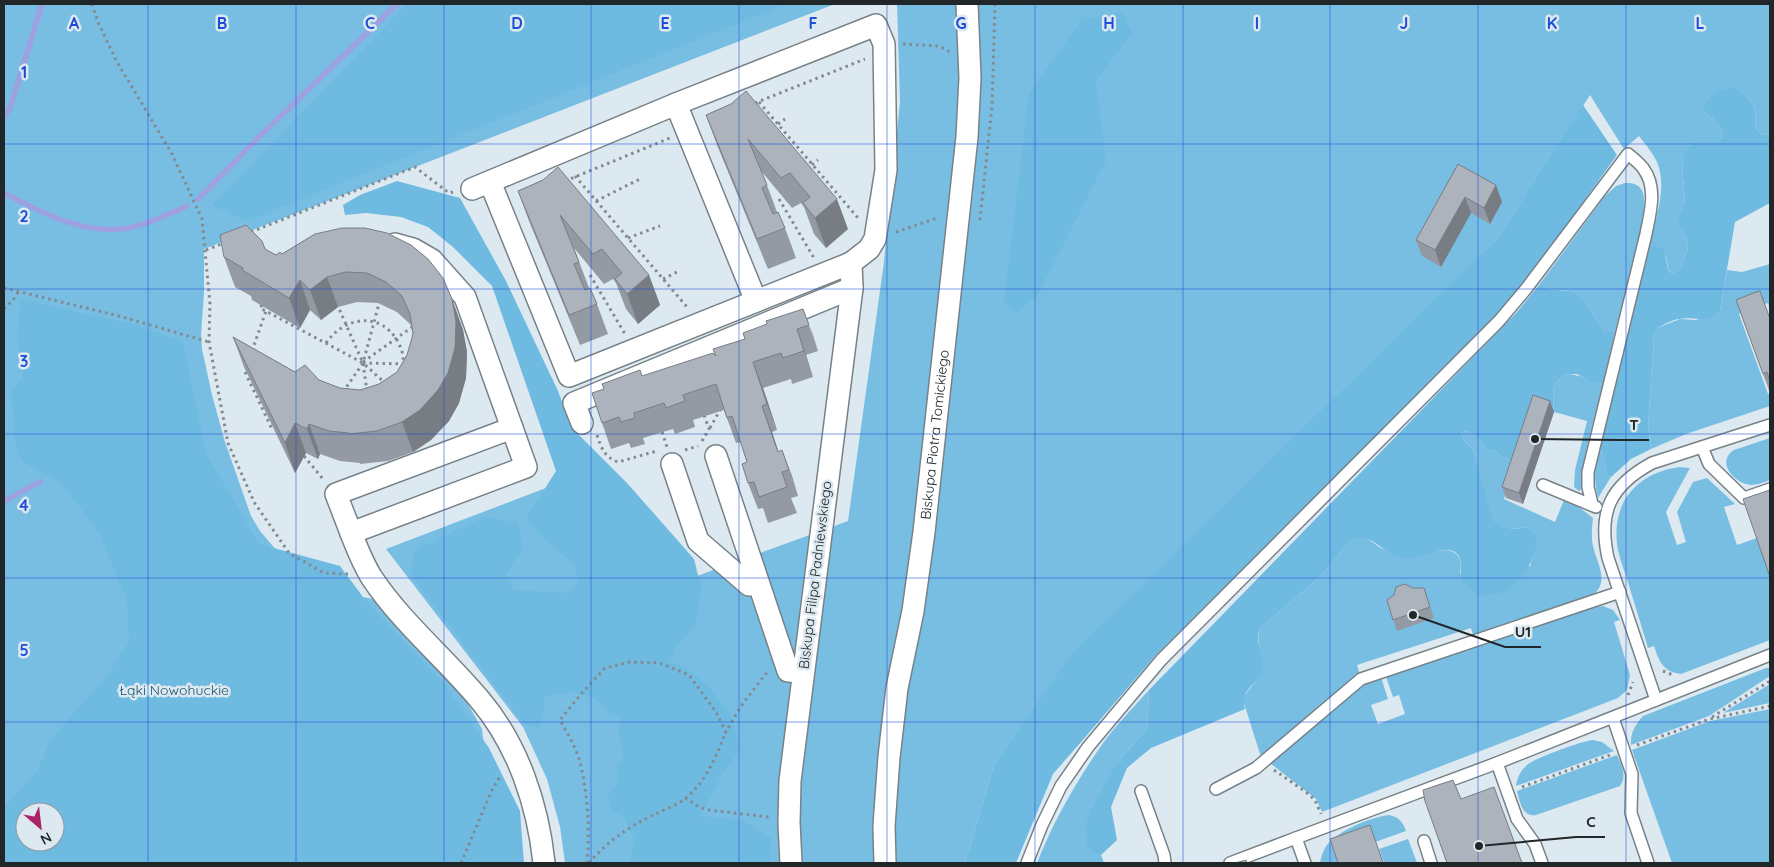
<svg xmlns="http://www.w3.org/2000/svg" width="1774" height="867" viewBox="0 0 1774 867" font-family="Quicksand,sans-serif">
<rect width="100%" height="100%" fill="#dde9f0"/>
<g fill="#78bee3" fill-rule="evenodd">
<path d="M4,4H835L204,249V293L201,335L202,349L212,395L225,442L251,516L260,531L283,558L330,591L379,600L462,693L482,729L489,792L4,863ZM25,812H55V842H25Z"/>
<path d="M897,4H1770V134L1763,135L1755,128C1757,106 1754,101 1737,88L1704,112C1713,119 1722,124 1723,136L1717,142H1694L1682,162L1685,206L1679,215V225L1686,237L1688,248L1680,270L1672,273L1668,269L1666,256L1648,248C1655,222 1668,188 1657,162C1653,153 1645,144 1639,136L1624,149L1590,95L1496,240L993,768L965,863H565L560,827L547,779L523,727L386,549L606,465L697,576L848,521L884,262L900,102Z"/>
<path d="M1625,183C1633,183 1640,184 1643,193C1650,213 1621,306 1615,332H1605C1595,321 1587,297 1574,292C1570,290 1563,291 1558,290C1552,289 1546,287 1539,285L1605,196L1616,186Z"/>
<path d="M1770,264V309L1768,303L1739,314L1768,394H1770V406L1686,434L1651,449L1648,426L1654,336L1657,328L1680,319L1696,320L1720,310L1727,270L1742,272Z"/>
<path d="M1566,374C1580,374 1590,381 1603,384C1598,408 1578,466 1584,487L1579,491L1574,487L1575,470L1587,421L1554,412L1553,398L1554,384Z"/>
<path d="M1465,431C1476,434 1480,440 1485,449L1494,451L1517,465L1504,499L1555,522L1564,500L1575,504L1593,518C1592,527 1591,537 1593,546C1597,564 1610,581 1593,595L1473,635L1471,628L1357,665L1360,675L1261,757L1243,700C1247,688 1257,683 1260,675C1267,659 1254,644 1260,628L1320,577L1350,541C1367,531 1370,543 1385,550C1392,553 1438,551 1448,550C1460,553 1462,561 1460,573L1530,566C1535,550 1542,539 1527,527C1513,530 1505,529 1492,521L1473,449L1463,439L1461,433Z"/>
<path d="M1770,438V480C1764,482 1758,485 1751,485C1735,484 1715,462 1734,450Z"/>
<path d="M1600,445L1607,474L1611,477L1598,498C1593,476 1595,466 1600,445Z"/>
<path d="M1679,467L1690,468L1666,512L1677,545L1686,542L1677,512L1693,482L1707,478L1735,504L1724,507L1737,545L1757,538L1770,576V640L1681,674C1663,672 1659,661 1654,646L1648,648C1642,628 1636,608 1630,589C1626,574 1619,559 1617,544C1612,501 1638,473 1679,467Z"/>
<path d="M1603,606L1613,610L1620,620L1614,622L1630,675L1627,690L1618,698L1322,812L1316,799L1270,763L1363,684L1381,677L1388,699L1371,705L1378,724L1405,714L1399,695L1393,697L1386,677L1595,607Z"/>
<path d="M1766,668H1770V676L1709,716L1631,745C1630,733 1635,725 1643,716Z"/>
<path d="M1770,684V703L1723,713Z"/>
<path d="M1149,690L1147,728L1116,764L1093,851L1101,855L1104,863H1037C1053,822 1076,782 1101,746C1115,726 1133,708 1149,690Z"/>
<path d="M1770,709V863H1672L1632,750L1710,721Z"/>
<path d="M1593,740L1602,742L1614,751L1516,786C1517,778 1520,771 1527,765C1535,758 1582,741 1593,740Z"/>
<path d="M1617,755C1622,765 1627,777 1620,786L1536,815C1522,817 1520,802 1517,791Z"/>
<path d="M1389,815C1399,817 1403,822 1406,831L1336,856L1338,863H1320C1321,858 1322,853 1325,848C1334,832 1371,817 1389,815Z"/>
<path d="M1408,839L1417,863H1384L1379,849Z"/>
</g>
<g fill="#6ebae1" fill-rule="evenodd">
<path d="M407,4H786L247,221L212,205Z"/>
<path d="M1122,12L1132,33L1096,81L1106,161L1037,296L1017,313L1004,302L1029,94L1082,19Z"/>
<path d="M1737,88C1754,101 1757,106 1755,128L1763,135L1770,134V203L1735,222L1720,310C1703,325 1697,316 1679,319C1671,320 1664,325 1657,328L1654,336L1648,426L1651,449L1631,459L1611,477L1607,474L1600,445L1648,248L1653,246L1664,248L1668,270L1672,273L1680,270L1688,248L1686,237L1679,226V215L1685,205L1682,162L1688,148L1694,142H1717L1723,136C1722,124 1713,119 1704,112C1705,94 1721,89 1737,88Z"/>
<path d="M1583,105L1617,155L1522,287L1495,317L1155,656L1081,742L1053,774L1016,863H965L993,768L1070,656L1496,240Z"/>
<path d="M397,181L460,198L506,281L558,391L572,428L627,483L694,559L701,587L696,624L675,648L670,662L688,669L707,685L730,714L741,749L723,773L701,816L742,820L771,838L770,861L768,863H630L635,841L625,818L610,810L608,795L618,783L617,768L624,754L619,735L620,718L609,714L595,698L572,692L545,696L543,714L539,728L524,724L411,575L414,550L485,517L518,523L523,548L505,576L514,590L569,593L579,581L574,564L548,542L526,518L556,471L492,286L453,247L428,227L401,217L366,213L345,215L343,205L360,195Z"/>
<path d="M1539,285C1546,287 1552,289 1558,290C1563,291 1570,290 1574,292C1587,297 1595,321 1605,332H1615L1603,384L1592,382L1577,374H1566L1554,384L1553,398L1554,412L1537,407L1517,465L1494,451L1485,449C1480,440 1476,434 1465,431L1461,433L1463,439L1473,449L1493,521C1505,529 1513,530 1527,527C1531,530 1535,533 1536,539C1539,556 1521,580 1508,589C1500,595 1490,595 1481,596C1475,592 1467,587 1463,581C1458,572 1465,559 1455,552C1446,546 1431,554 1421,556C1416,558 1408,557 1402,557C1381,555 1372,529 1350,541L1320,577L1260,628C1254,643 1264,653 1263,668C1261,685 1239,686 1245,709L1151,748L1127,768L1111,807L1117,840L1101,855L1093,852L1087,845L1086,823L1094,805L1116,764L1147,728L1149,690L1517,312Z"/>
<path d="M20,299L135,325L183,342L206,453L259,544L340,566L366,601L441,680L489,748L520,811L524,863H4V808L37,771L51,739L105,679L129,642L127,600L100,534L62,483L23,462L16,446L11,391L23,377L18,340ZM25,812H55V842H25Z"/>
</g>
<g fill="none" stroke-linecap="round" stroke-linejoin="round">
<g stroke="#9da0e1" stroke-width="5.5">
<path d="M4,117L10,108L42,4"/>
<path d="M4,193C44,214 90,239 137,226C155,221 171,213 187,206"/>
<path d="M198,199L261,135L397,4"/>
<path d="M4,501L40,482"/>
</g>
<defs>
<g id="lane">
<path d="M1702,447L1709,464L1744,498L1770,489"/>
<path d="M1543,485L1596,507"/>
<path d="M1656,700L1608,558C1598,512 1610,486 1652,463L1770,425"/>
<path d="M1613,718L1632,774L1631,813L1648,863"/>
<path d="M1497,763L1517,819L1535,844L1542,863"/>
<path d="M1216,789L1256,768L1361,679L1620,592"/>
<path d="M1141,791L1164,855L1165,863"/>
<path d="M1424,841L1431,863"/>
<path d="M1027,863L1042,825L1061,786L1088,747L1161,660L1499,321L1526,289L1628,154C1633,158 1639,163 1643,168C1658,188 1650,213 1646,234L1588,472V487L1592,504"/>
<path d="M1230,863L1296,838"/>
<path d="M1305,863L1296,838L1497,763L1770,655"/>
</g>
<g id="street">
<path d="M676,104L756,301"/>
<path d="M490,182L569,376L851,263"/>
<path d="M472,189L676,104L876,25L884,44L886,170L875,239L869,249L851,263L852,288L790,781L789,823L791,863"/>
<path d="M395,244L413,249L432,260L465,297L526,467L351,533C357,548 363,564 372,578C402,623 445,658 480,700C518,745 538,805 544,863"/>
<path d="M582,423L574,403L852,288"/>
<path d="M716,456L788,671L803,672"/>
<path d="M672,464L698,541L749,585L758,582"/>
<path d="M351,533L336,494L512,428"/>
<path id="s1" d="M885,863L884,826L889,757L897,688L913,611L924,532L967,137L970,78L967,4"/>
</g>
</defs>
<use href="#lane" stroke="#778288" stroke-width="14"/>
<use href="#street" stroke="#778288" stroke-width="24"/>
<g stroke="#828a8f" stroke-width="3" stroke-dasharray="2.5 4" stroke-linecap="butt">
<path d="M92,4L98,22L117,62L172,154L202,219L210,304L209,342L228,443L254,502L289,553L324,573L348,574"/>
<path d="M903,44L939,46L950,52"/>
<path d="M759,102L858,218"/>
<path d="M755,103L865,59"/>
<path d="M778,124L785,119"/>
<path d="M812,165L818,160"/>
<path d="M575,176L687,307"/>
<path d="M565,181L670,138"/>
<path d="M779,199L814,258"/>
<path d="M596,201L640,179"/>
<path d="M980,220L992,106L995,4"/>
<path d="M251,232L415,167L449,193L453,192"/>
<path d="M896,232L937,218"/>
<path d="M628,238L660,226"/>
<path d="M206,250L224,243"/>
<path d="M590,275L625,334"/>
<path d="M663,279L679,271"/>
<path d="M4,288L119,316L209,342"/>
<path d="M337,304L363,363L367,391"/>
<path d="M262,305L260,308L363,363L385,383"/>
<path d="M4,309L13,300L19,291"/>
<path d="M326,343C344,317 379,311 397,340C401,347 404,355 403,363"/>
<path d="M252,351L266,311"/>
<path d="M363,362L415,325"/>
<path d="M363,363L405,364"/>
<path d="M247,366L245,372L272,429L274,428"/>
<path d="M343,392L363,363L380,300"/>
<path d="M710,428L720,410"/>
<path d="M662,432L667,447"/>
<path d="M597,435C601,447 604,457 618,462L657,451"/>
<path d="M702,441L709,429L704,415"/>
<path d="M685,450L698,446"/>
<path d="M304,456L323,479"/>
<path d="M1663,671L1675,676"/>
<path d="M1628,695L1633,682"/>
<path d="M1712,717L1770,681"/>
<path d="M1637,745L1710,719L1770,706"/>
<path d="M1274,770L1306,792L1315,800L1321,814"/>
<path d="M1522,787L1610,755"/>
<path d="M685,798L699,807L709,810L769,817"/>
<path d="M461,863L492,790L501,775"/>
<path d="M587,863C590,830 588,795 580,762C576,747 567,733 560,720L581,694L605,668L630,662L660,663L689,675L716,712L726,732L741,706L768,671"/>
<path d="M589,863C608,841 627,828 653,815C664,810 678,805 687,797C707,780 716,756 726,732"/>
</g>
<use href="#lane" stroke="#fff" stroke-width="11"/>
<use href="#street" stroke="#fff" stroke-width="21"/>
</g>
<g fill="#949aa3">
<path d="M731,104L848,229L826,248L814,234L804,207L801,203L792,208L762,172L777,212L785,228L796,258L768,269L717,145L706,115Z"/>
<path d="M1458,164L1502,202L1490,224L1471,213L1441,267L1422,256L1416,240Z"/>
<path d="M543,180L649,275L660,305L638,324L626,309L616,283L613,279L604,284L574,248L589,288L597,304L608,334L580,345L529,221L518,191Z"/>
<path d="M315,234L452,299L463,330L467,352L466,378L459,403L449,421L431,440L413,452L388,461L360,464V463L340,461L320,454L318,459L306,453L295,473L244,367L233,337L295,372L319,380L340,388L360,390L379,384L397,372L407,355L413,334L411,325L397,312L378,303L357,302L338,307L321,320L310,310L300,328L252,300L251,296L235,287L224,257L265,249L276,255L282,254Z"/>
<path d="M803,309L818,351L806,355L813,377L792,384L791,379L763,388L777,430L772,432L778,452L782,450L798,496L791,498L797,513L768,523L763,508L758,509L748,483L747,462L741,442L736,443L724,410L693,420L695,427L675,434L673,429L643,438L645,444L631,448L629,443L611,449L602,423L745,339L767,324Z"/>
<path d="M1770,319V390H1769L1763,374Z"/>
<path d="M1554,412L1523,504L1506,498L1502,487Z"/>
<path d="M1413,588H1424L1434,618L1397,631L1387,600Z"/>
</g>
<g fill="#787d84">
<path d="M1496,185L1502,202L1490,224L1484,208Z"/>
<path d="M1465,197L1471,213L1441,267L1435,250Z"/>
<path d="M837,199L848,229L826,248L815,218Z"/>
<path d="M649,275L660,305L638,324L627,294Z"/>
<path d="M327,277L338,307L321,320L310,290Z"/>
<path d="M300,280L310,310L300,328L289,298Z"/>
<path d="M452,299L463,330L467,352L466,378L459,403L449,421L431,440L413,452L402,422Z"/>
<path d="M803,309L813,335L818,351L809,325Z"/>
<path d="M797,329L806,355L813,377L804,351Z"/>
<path d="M753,362L763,388L777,430L767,404Z"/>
<path d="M1550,401L1554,412L1523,504L1519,493Z"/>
<path d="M762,406L772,432L785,471L778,452Z"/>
<path d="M295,423L306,453L295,473L285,443Z"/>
<path d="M309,424L320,454L318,459L307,429Z"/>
<path d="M782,450L792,476L798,496L789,470Z"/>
</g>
<g fill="#acb3bd" stroke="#787d84">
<path d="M746,91L837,199L815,218L803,203L810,197L790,173L781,178L748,139L767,185L762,188L773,214L778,212L785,228L757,239L706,115L731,104Z"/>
<path d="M1458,164L1496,185L1484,208L1465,197L1435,250L1416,240Z"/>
<path d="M558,167L649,275L627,294L615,279L622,273L602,249L593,254L560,215L579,262L574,264L585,290L590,288L597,304L569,315L518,191L543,180Z"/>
<path d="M246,225L262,241L265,249L276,255L280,252L282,254L315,234L342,228H365L387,233L411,245L428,259L443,278L452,299L456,322L455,348L448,373L438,390L420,410L402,422L377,431L349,434V433L329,431L309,424L307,429L295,423L285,443L233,337L295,372L305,365L319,380L340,388L360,390L379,384L397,372L407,355L413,334L410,314L402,296L386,282L367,273L346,272L327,277L310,290L300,280L289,298L242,270L243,268L224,257L220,235Z"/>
<path d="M1760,291L1770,319V381L1767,372L1763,374L1736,300L1756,292Z"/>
<path d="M803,309L809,325L797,329L804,351L783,358L781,353L753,362L767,404L762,406L778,452L782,450L789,470L782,472L787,487L759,497L754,482L748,483L742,464L747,462L732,416L727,418L716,384L683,395L685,401L666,408L664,403L634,413L635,418L621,422L619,417L602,423L592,393L604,389L602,384L640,370L642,376L713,353L716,356L713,349L745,339L743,333L767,324L766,321Z"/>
<path d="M1533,395L1550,401L1519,493L1502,487Z"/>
<path d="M1770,490V577L1743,499Z"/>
<path d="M1405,584L1413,588H1424L1430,607L1393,620L1387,600L1394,595L1396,587Z"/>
<path d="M1453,780L1461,799L1494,787L1522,863H1447L1425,801L1423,790Z"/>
<path d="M1370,825L1383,863H1338L1330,839Z"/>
<path d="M1246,860L1247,863H1235Z"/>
</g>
<path fill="none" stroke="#1d4ed8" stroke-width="1" stroke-opacity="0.55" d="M148,4V863M296,4V863M444,4V863M591,4V863M739,4V863M887,4V863M1035,4V863M1183,4V863M1330,4V863M1478,4V863M1626,4V863M4,144H1770M4,289H1770M4,434H1770M4,578H1770M4,722H1770"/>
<g text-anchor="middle" stroke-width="5" stroke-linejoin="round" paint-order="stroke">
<g font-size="14" fill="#212628" stroke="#dde9f0">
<text dy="5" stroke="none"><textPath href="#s1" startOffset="432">Biskupa Piotra Tomickiego</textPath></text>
<text transform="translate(815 575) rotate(-83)" y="5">Biskupa Filipa Padniewskiego</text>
</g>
<g font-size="14" fill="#14516b" stroke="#dde9f0">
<text x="174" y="695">Łąki Nowohuckie</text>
</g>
</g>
<g font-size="16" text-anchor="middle" font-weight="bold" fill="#1d4ed8" stroke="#dde9f0" stroke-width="5" stroke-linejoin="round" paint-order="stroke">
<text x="74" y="29">A</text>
<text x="222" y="29">B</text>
<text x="370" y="29">C</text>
<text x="517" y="29">D</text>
<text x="665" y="29">E</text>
<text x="813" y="29">F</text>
<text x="961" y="29">G</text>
<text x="1109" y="29">H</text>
<text x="1257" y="29">I</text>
<text x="1404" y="29">J</text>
<text x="1552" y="29">K</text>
<text x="1700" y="29">L</text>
<text x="24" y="78">1</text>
<text x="24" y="222">2</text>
<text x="24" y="367">3</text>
<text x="24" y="511">4</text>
<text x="24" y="656">5</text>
</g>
<path fill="none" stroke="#212628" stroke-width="2" d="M1535 439L1620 440H1649M1413 615L1505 647H1541M1479 846L1576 837H1605"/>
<g fill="#212628" stroke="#dde9f0" stroke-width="2">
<circle cx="1535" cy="439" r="5"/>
<circle cx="1413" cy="615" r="5"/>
<circle cx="1479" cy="846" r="5"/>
</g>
<g font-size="15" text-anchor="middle" font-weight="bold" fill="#212628" stroke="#dde9f0" stroke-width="5" stroke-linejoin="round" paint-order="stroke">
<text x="1634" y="430">T</text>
<text x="1523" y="637">U1</text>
<text x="1591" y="827">C</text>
</g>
<rect width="1774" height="867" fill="none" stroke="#212628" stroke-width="10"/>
<g transform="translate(40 827) rotate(152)"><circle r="24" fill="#dde9f0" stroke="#929ba0"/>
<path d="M0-4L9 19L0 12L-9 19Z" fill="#ac2468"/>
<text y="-8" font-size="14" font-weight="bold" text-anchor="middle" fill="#212628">N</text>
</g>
</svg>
